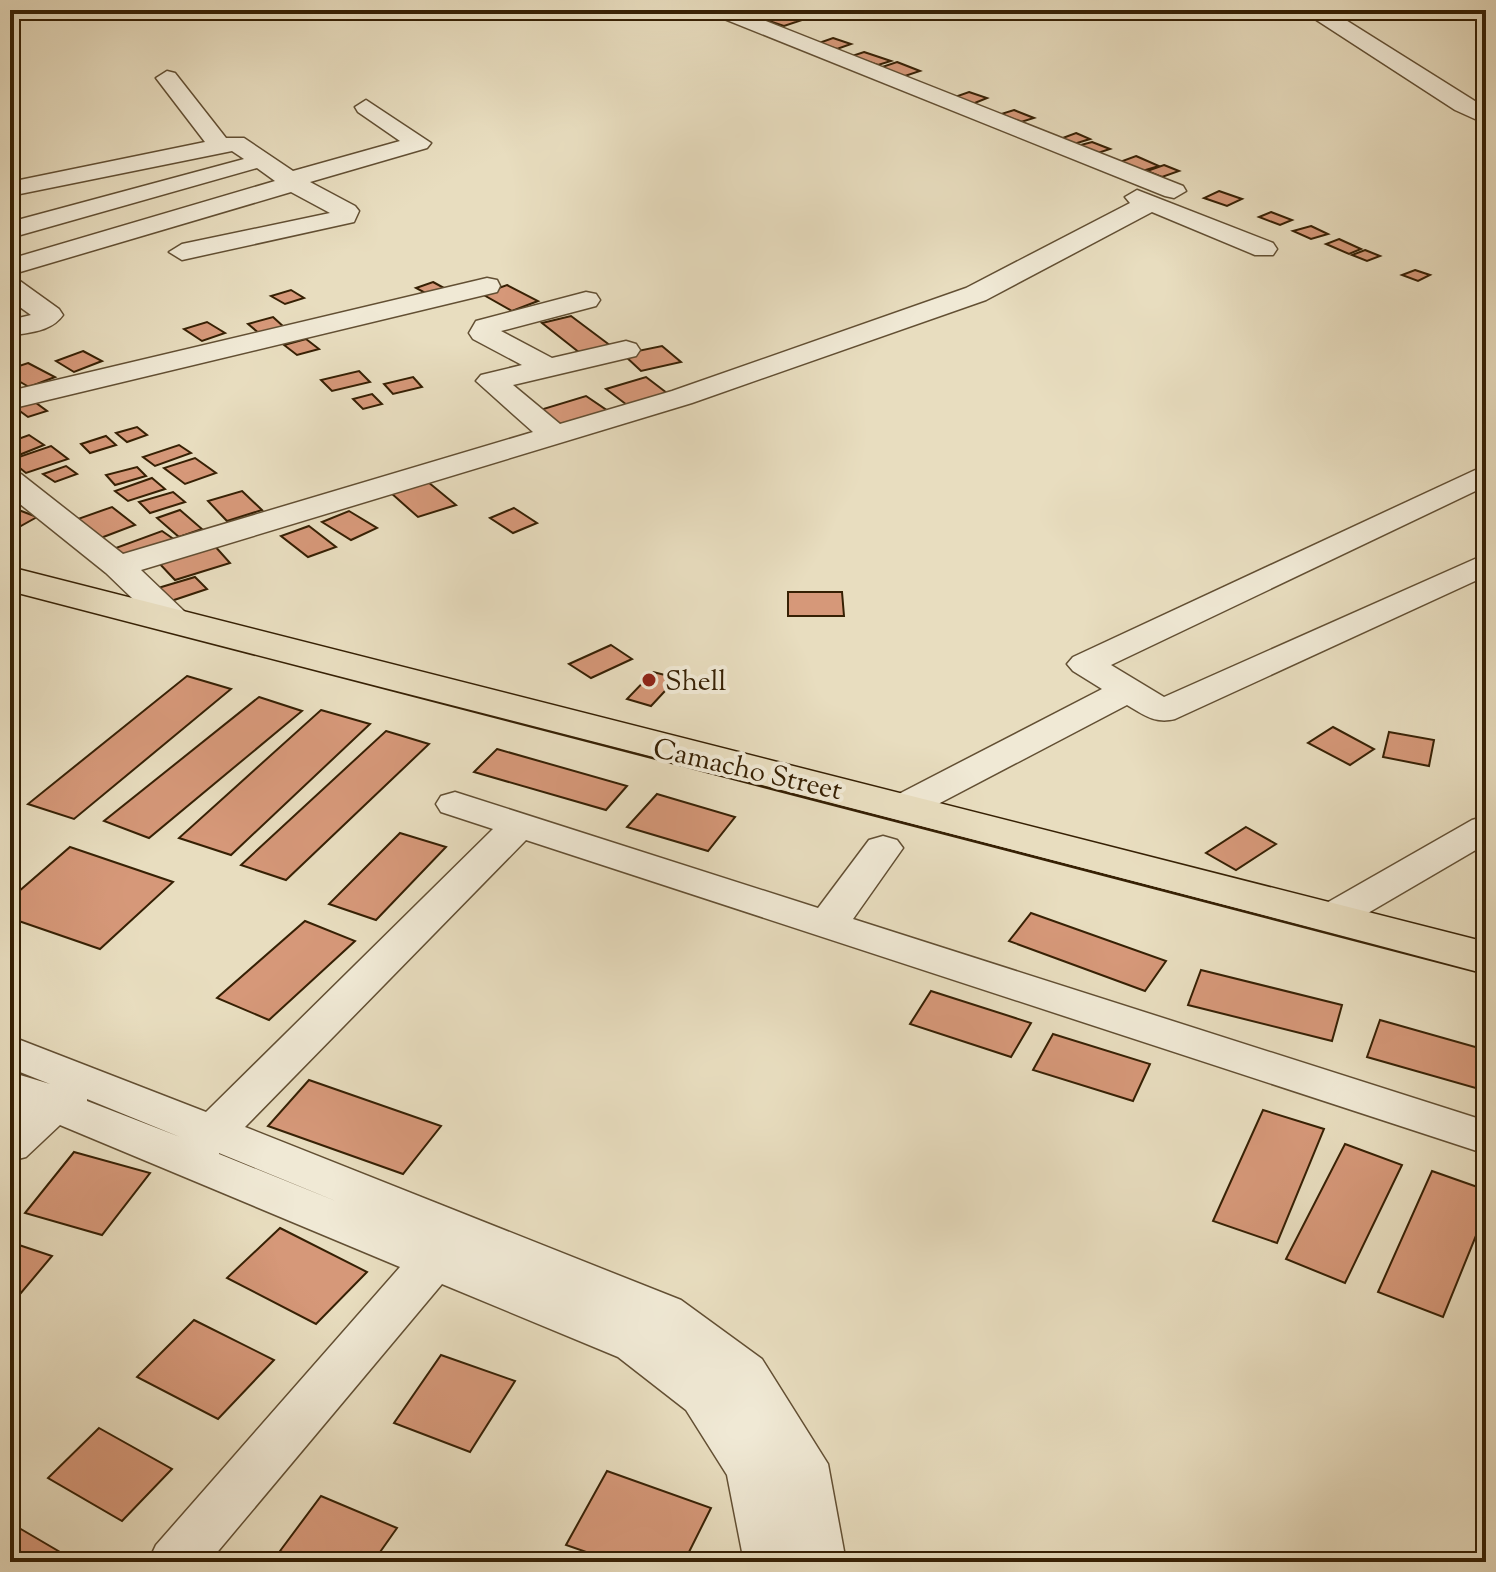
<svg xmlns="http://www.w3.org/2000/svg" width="1496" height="1572" viewBox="0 0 1496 1572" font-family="'Sorts Mill Goudy',serif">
<rect width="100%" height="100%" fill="#e8ddbf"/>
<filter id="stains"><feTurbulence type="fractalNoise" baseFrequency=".0025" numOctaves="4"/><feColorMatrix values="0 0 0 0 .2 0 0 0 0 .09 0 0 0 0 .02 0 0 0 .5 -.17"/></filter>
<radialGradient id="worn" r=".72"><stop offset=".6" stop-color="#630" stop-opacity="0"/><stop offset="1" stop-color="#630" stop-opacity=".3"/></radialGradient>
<g fill="#d69879" stroke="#362004" stroke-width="2">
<path d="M781,15L799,21L784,26L766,20Z"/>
<path d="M833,38L851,44L837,49L819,43Z"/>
<path d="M864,52L891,61L878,65L852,56Z"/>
<path d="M897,62L920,71L902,77L879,68Z"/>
<path d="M969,92L987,98L970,105L952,98Z"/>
<path d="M1014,110L1034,118L1021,122L1001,114Z"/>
<path d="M1076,133L1090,139L1074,144L1060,139Z"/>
<path d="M1092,142L1110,149L1095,154L1077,146Z"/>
<path d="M1136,156L1159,166L1139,172L1117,163Z"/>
<path d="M1164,165L1179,171L1162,177L1147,171Z"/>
<path d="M1219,191L1242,199L1227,206L1204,198Z"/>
<path d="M1271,212L1292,220L1280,225L1259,217Z"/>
<path d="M1311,226L1328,234L1311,239L1293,231Z"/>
<path d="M1339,239L1361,249L1349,254L1326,244Z"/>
<path d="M1365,250L1380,256L1367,261L1352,255Z"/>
<path d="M1415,270L1430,275L1418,281L1402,275Z"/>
<path d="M433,282L446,289L429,295L416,288Z"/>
<path d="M507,285L538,301L512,311L482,294Z"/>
<path d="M291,290L304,298L285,304L271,296Z"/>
<path d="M571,316L615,349L585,357L542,323Z"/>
<path d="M273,317L285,328L260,334L248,324Z"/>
<path d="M207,322L225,333L202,341L184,329Z"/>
<path d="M306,339L319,349L297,355L284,345Z"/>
<path d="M662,346L681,362L641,371L623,354Z"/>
<path d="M83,351L102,361L74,372L56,361Z"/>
<path d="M28,363L55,377L29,387L10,376V369Z"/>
<path d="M359,371L370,382L332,391L321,380Z"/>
<path d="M413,377L422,387L393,394L384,384Z"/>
<path d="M646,377L667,393L627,405L606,389Z"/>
<path d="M372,394L382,404L363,409L353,399Z"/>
<path d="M586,396L608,411L551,428L530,413Z"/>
<path d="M32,400L47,411L28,417L13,406Z"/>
<path d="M137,427L147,435L127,442L116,433Z"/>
<path d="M29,435L44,445L14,457L10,454V442Z"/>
<path d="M106,436L116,445L90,453L81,444Z"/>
<path d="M179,445L191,453L155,466L143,457Z"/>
<path d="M51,446L68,459L26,473L10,460Z"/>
<path d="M195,458L216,473L185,484L164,468Z"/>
<path d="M66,466L77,474L55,482L43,474Z"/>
<path d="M137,467L146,476L115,485L106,475Z"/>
<path d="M152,478L165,489L128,501L115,491Z"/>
<path d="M428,482L456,505L418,517L391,493Z"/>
<path d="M242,491L262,510L227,521L208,501Z"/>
<path d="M173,492L185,502L150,513L139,502Z"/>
<path d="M112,507L135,525L98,539L75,520Z"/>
<path d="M514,508L537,523L513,533L490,518Z"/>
<path d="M16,509L37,517L10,532V513Z"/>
<path d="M180,510L202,529L179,537L157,518Z"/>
<path d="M349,511L377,528L351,540L322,522Z"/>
<path d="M309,526L336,547L308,557L281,536Z"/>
<path d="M162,531L175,540L126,559L113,549Z"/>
<path d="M213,544L230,563L175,580L157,561Z"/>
<path d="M195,577L207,589L171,601L158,588Z"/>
<path d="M788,592H842L844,616H788Z"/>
<path d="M611,645L632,659L591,678L569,664Z"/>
<path d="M653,672L677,678L651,706L627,699Z"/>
<path d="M187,676L231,689L74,819L28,804Z"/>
<path d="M259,697L302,711L149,838L104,821Z"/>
<path d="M321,710L370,724L231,855L179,838Z"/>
<path d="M1333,727L1374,749L1350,765L1308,743Z"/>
<path d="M386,731L429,744L286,880L241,865Z"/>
<path d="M1389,732L1434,740L1429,766L1383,757Z"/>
<path d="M497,749L627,786L606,810L474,772Z"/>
<path d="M657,794L735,817L708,851L627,827Z"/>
<path d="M1246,827L1276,844L1236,870L1206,853Z"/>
<path d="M400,833L446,847L376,920L329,904Z"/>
<path d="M70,847L173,882L100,949L10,918V899Z"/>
<path d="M1031,913L1166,961L1145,991L1009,941Z"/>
<path d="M305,921L355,941L269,1020L217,998Z"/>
<path d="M1201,970L1342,1005L1332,1041L1188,1005Z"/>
<path d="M931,991L1031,1023L1011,1057L910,1024Z"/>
<path d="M1380,1020L1486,1050V1091L1367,1057Z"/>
<path d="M1053,1034L1150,1064L1133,1101L1033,1070Z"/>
<path d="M309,1080L441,1126L403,1174L268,1126Z"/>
<path d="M1263,1110L1324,1129L1277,1243L1213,1221Z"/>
<path d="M1345,1144L1402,1165L1345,1283L1286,1259Z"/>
<path d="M74,1152L150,1173L102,1235L25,1213Z"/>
<path d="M1432,1171L1486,1190V1211L1443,1317L1378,1292Z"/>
<path d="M280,1228L367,1272L316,1324L227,1278Z"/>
<path d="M10,1242L52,1256L10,1306Z"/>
<path d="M194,1320L274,1360L218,1419L137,1377Z"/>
<path d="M441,1355L515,1381L470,1452L394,1423Z"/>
<path d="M99,1428L172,1469L122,1521L48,1478Z"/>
<path d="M607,1471L711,1508L684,1562H615L566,1545Z"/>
<path d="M321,1496L397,1528L373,1562H305L280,1551Z"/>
<path d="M14,1525L77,1562H10V1529Z"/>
</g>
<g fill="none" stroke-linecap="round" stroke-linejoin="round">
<defs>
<g id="minor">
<path d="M10,10H35L32,14L10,18Z"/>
<path d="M709,10H738L1183,186L1186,191L1174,198L1165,196L712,14Z"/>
<path d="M1301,10H1327L1341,17L1486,108V124L1455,110Z"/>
<path d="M167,71L175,73L226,138H244L293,171L400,141L358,112L355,107L366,100L431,143L427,148L310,182L355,206L359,211L354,222L182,260L169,252L182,244L330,213L291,192L10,275V259L275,181L257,168L10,238V222L244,159L232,151L10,196V182L205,142L156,78Z"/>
<path d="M1137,190L1273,243L1277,249L1273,255H1255L1152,212L986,300L692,403L141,570L185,612L190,619L185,626L173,629L161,626L106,573L10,496V472L21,474L123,554L533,432L476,381L481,375L522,365L473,339L469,333L476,321L586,292L596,294L600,300L596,306L501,331L552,358L626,341L636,344L640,350L636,356L513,385L560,424L672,391L966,288L1130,203L1125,197Z"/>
<path d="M487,278L497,280L500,286L497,292L10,409V391Z"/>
<path d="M10,279L20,281L59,309L63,315C51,332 30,332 10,336V320L31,315L10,300Z"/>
<path d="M1486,465V486L1111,665L1164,697L1486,554V576L1175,719C1155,724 1144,715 1127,705L919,814L905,818L891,814L886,806L891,798L1102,689L1073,671L1067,664L1073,657Z"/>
<path d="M455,792L818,908L869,840L883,836L897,840L903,848L853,919L1486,1121V1154L526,840L245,1127L681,1300L762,1359L828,1464L846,1562H744L727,1475L686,1410L618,1357L442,1284L209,1562H148L156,1545L400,1267L60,1125L26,1157L10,1161V1119L21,1109L10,1104V1072L50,1084L10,1068V1036L206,1112L493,829L441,812L436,804L441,796ZM87,1099L180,1137L87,1101ZM219,1153L338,1202L219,1154Z"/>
<path d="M1486,816V844L1344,927L1330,931L1316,927L1310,918L1316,909L1472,820Z"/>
</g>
<path id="major" d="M10,567L1486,942V974C995,843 502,719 10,591Z"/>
</defs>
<use href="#minor" stroke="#624f33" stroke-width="3"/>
<use href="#major" stroke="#362004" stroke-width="3"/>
<use href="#minor" fill="#f0e9d5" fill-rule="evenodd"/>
<use href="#major" fill="#e8ddbf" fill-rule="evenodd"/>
</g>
<circle fill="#8f2418" stroke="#f0e9d5" stroke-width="3" cx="649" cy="680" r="8"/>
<g text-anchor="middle" stroke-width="8" stroke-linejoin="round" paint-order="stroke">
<g font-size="28" fill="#362004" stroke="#f0e9d5" text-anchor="start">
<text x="665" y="690">Shell</text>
</g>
<g font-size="28" fill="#362004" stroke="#f0e9d5">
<text transform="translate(748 768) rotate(13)" y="10">Camacho Street</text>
</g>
</g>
<rect width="1496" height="1572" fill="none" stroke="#e8ddbf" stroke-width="40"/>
<rect x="12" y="12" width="1472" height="1548" fill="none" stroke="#362004" stroke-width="4"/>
<rect x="20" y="20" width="1456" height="1532" fill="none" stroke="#362004" stroke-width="2"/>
<rect width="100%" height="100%" filter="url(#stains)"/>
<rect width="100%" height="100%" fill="url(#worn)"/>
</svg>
